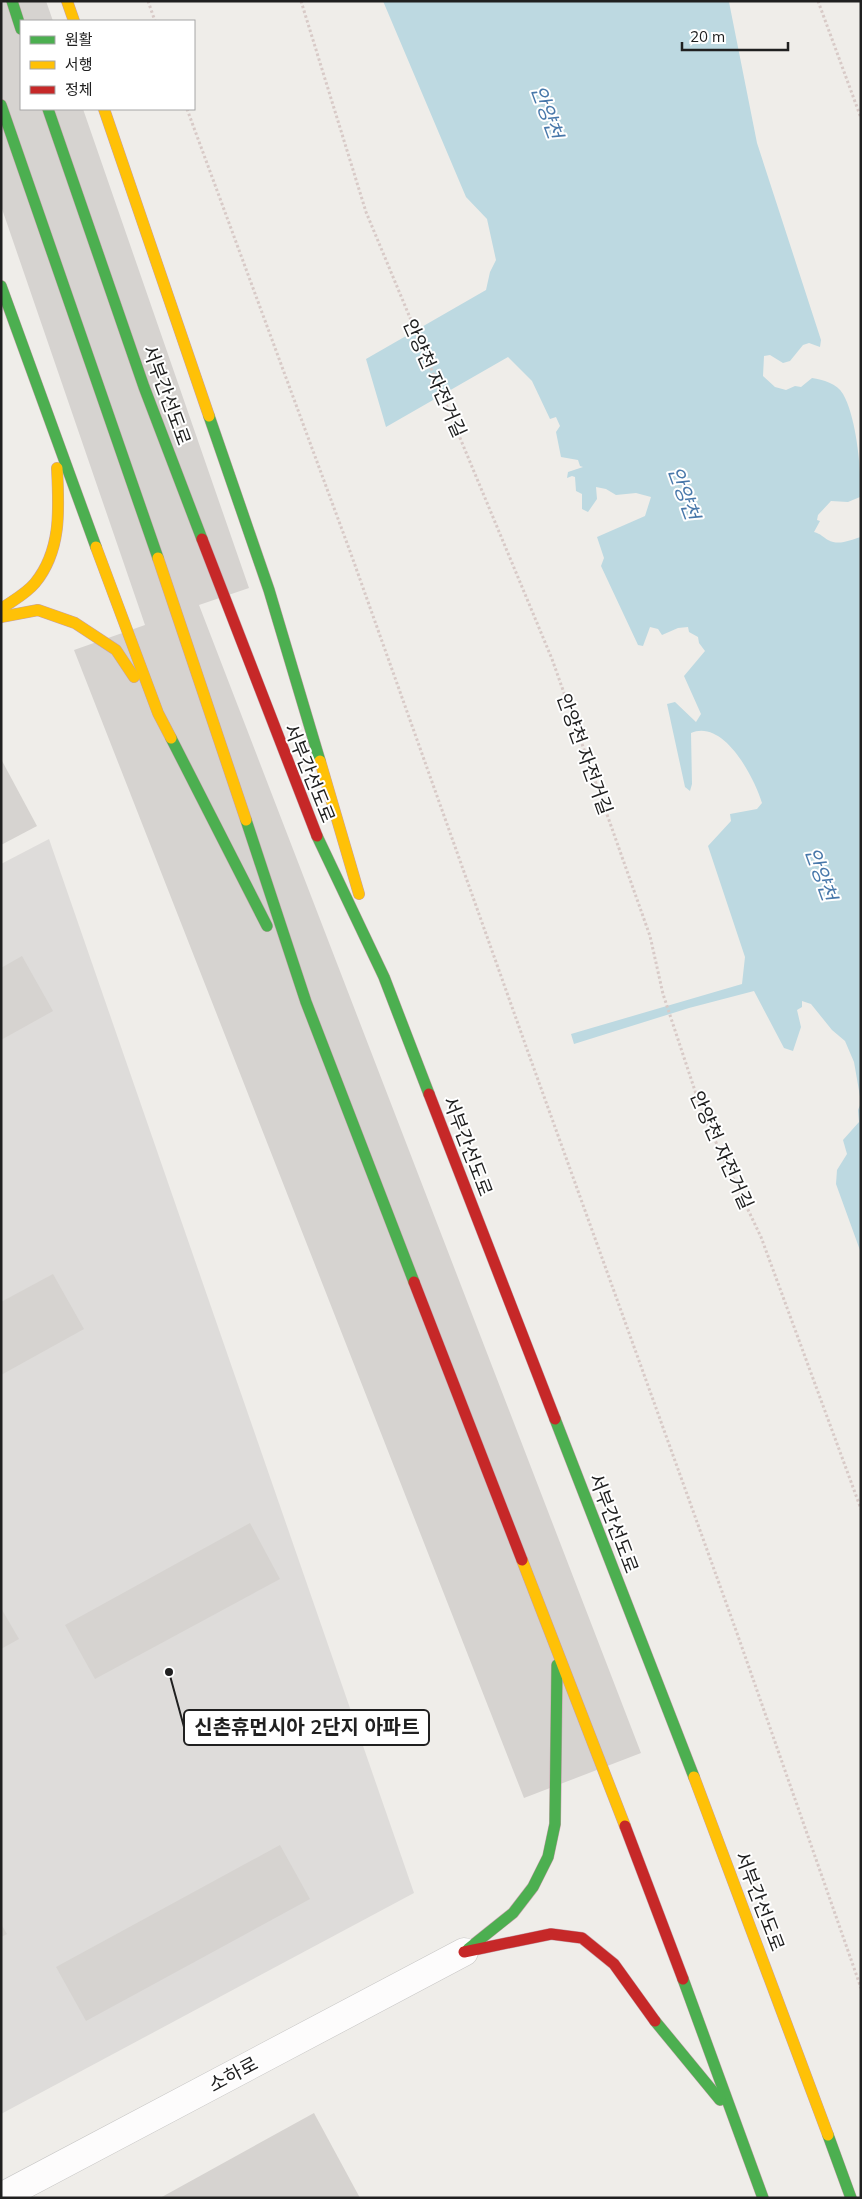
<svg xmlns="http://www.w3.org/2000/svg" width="862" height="2199" viewBox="0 0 862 2199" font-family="Mulish,'Noto Sans KR',sans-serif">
<rect width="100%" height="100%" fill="#efede9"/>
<path fill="#dedcda" d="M49,839L414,1893L1,2114V864Z"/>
<g fill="#bdd9e1">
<path d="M383,1L729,2L757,143L821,340L820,347L809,343L803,345L790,361L783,363L770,355L764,356L763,376L775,387L786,390L795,386L801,387L812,378C823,380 837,383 843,394C856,416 862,471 860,497L848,502L831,501L818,515L817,520L820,521L814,532C821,534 823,537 828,540C839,546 850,540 861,537V1102L854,1062L845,1041L832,1030L811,1004L802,1001V1007L797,1010L801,1027L793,1051L784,1048L754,991L689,1008L574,1044L571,1034L742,984L745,957L708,846L731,821L730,814L757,809L762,803C754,777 724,719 691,733L692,784L690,791L685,787L667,704L675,702L696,722L701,714L684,676L705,651L699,643L698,637L689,632L688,627L678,628L662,635L658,629L650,627L643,646L638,645L601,566L604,558L597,537L645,516L651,497L636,493L616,495L606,489L596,487L597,499L588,512L582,509V494L576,491L575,477L572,476L567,478L568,472L583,467L580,466L578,460L561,457L556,432L560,426L556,417L550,419L532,381L508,357L386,427L366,359L486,290L490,272L496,260L487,219L466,197Z"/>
<path d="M861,1103V1253L836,1184L837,1170L847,1154L843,1140L859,1122L858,1110Z"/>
</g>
<g fill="#d6d3d0">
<path d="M1,1H46L53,21H21V109H83L249,588L199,605L641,1753L524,1798L74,650L145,625L1,206Z"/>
<path d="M1,759L37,826L1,845Z"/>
<path d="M22,956L53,1011L1,1040V968Z"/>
<path d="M53,1274L84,1329L1,1375V1302Z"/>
<path d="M250,1523L280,1579L95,1679L65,1625Z"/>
<path d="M1,1608L19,1639L1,1649Z"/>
<path d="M280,1845L310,1899L86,2021L56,1967Z"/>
<path d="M1,1924L7,1934L1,1937Z"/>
<path d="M314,2113L360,2198H160Z"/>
</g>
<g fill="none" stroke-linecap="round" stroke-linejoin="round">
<defs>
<path id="street" d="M1,2197L464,1952"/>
<g id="fast">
<path d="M12,1L21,29"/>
<path d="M1,105L158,558"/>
<path d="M48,109L144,387L202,539"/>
<path d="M1,286L96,547"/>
<path d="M209,416L269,590L320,761"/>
<path d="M171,738L267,926"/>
<path d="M246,820L306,1002L414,1282"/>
<path d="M317,836L384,977L429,1094"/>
<path d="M555,1419L694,1777"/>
<path d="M468,1949L513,1913L533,1887L548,1857L555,1824L557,1665"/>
<path d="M683,1979L763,2198"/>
<path d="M655,2021L720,2100"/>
<path d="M828,2135L851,2198"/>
</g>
<g id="slow">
<path d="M67,1L74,21"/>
<path d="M104,109L209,416"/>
<path d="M96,547L158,713L171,738"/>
<path d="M158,558L246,820"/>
<path d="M1,609C12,601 26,594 35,583C62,550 59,508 57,468"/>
<path d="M1,617L38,610L75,623L116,650L134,677"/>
<path d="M320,761L359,894"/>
<path d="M522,1560L625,1826"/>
<path d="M694,1777L828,2135"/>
</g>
<g id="jam">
<path d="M202,539L317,836"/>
<path d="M429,1094L555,1419"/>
<path d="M414,1282L522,1560"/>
<path d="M625,1826L683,1979"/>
<path d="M464,1952L551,1934L582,1938L614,1964L655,2021"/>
</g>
</defs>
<use href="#street" stroke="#c7c6c5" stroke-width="29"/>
<use href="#fast" stroke="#c5a0aa" stroke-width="12"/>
<use href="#slow" stroke="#c5a0aa" stroke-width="12"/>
<use href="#jam" stroke="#c5a0aa" stroke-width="12"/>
<g stroke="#d8cac7" stroke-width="3" stroke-dasharray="2.5 2.5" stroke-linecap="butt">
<path d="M148,1L155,21"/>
<path d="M301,1L366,212L552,659L650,936L663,994L703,1115L761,1237L861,1509"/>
<path d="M818,1L861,118"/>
<path d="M187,109L351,554L528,1052L738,1636L861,1988"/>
</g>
<use href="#street" stroke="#fdfcfc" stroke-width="28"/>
<use href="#fast" stroke="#4caf50" stroke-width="11"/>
<use href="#slow" stroke="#ffc107" stroke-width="11"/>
<use href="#jam" stroke="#c62828" stroke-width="11"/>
</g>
<g text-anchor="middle" stroke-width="4" stroke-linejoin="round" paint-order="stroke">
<g font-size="19" fill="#202020" stroke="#fff">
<text transform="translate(435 378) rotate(66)" y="7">안양천 자전거길</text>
<text transform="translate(167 395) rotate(70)" y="7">서부간선도로</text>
<text transform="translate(585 754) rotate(70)" y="7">안양천 자전거길</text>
<text transform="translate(310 773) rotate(68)" y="7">서부간선도로</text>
<text transform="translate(468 1146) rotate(69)" y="7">서부간선도로</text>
<text transform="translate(722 1150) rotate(66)" y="7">안양천 자전거길</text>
<text transform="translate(614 1523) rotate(69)" y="7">서부간선도로</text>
<text transform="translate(760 1901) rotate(69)" y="7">서부간선도로</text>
<text transform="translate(233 2074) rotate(-28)" y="7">소하로</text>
</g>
<g font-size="20" font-style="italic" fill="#4878aa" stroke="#fff">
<text transform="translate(547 112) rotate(70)" y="7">안양천</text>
<text transform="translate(684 493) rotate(70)" y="7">안양천</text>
<text transform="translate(821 874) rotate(70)" y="7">안양천</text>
</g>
</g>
<path fill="none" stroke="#202020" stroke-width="2" d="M169 1672L184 1727"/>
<circle fill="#202020" stroke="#fff" stroke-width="2" cx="169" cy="1672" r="5"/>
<rect fill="#fff" stroke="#202020" stroke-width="2" x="184" y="1710" width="245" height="35" rx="5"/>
<g font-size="20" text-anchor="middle" font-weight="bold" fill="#202020">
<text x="307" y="1734">신촌휴먼시아 2단지 아파트</text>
</g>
<rect width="862" height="2199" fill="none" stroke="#202020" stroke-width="5"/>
<rect x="20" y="20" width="175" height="90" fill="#ffffff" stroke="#a6a6a6"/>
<rect x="30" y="36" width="25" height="8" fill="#4caf50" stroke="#a6a6a6"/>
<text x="65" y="45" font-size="15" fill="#202020">원활</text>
<rect x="30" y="61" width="25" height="8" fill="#ffc107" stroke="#a6a6a6"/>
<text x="65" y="70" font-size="15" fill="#202020">서행</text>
<rect x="30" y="86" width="25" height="8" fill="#c62828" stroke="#a6a6a6"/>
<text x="65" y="95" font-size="15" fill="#202020">정체</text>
<path d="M682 42v8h106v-8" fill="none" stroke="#202020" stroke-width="2.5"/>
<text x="690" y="42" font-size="15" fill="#202020" stroke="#ffffff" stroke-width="4" paint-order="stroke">20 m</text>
</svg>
